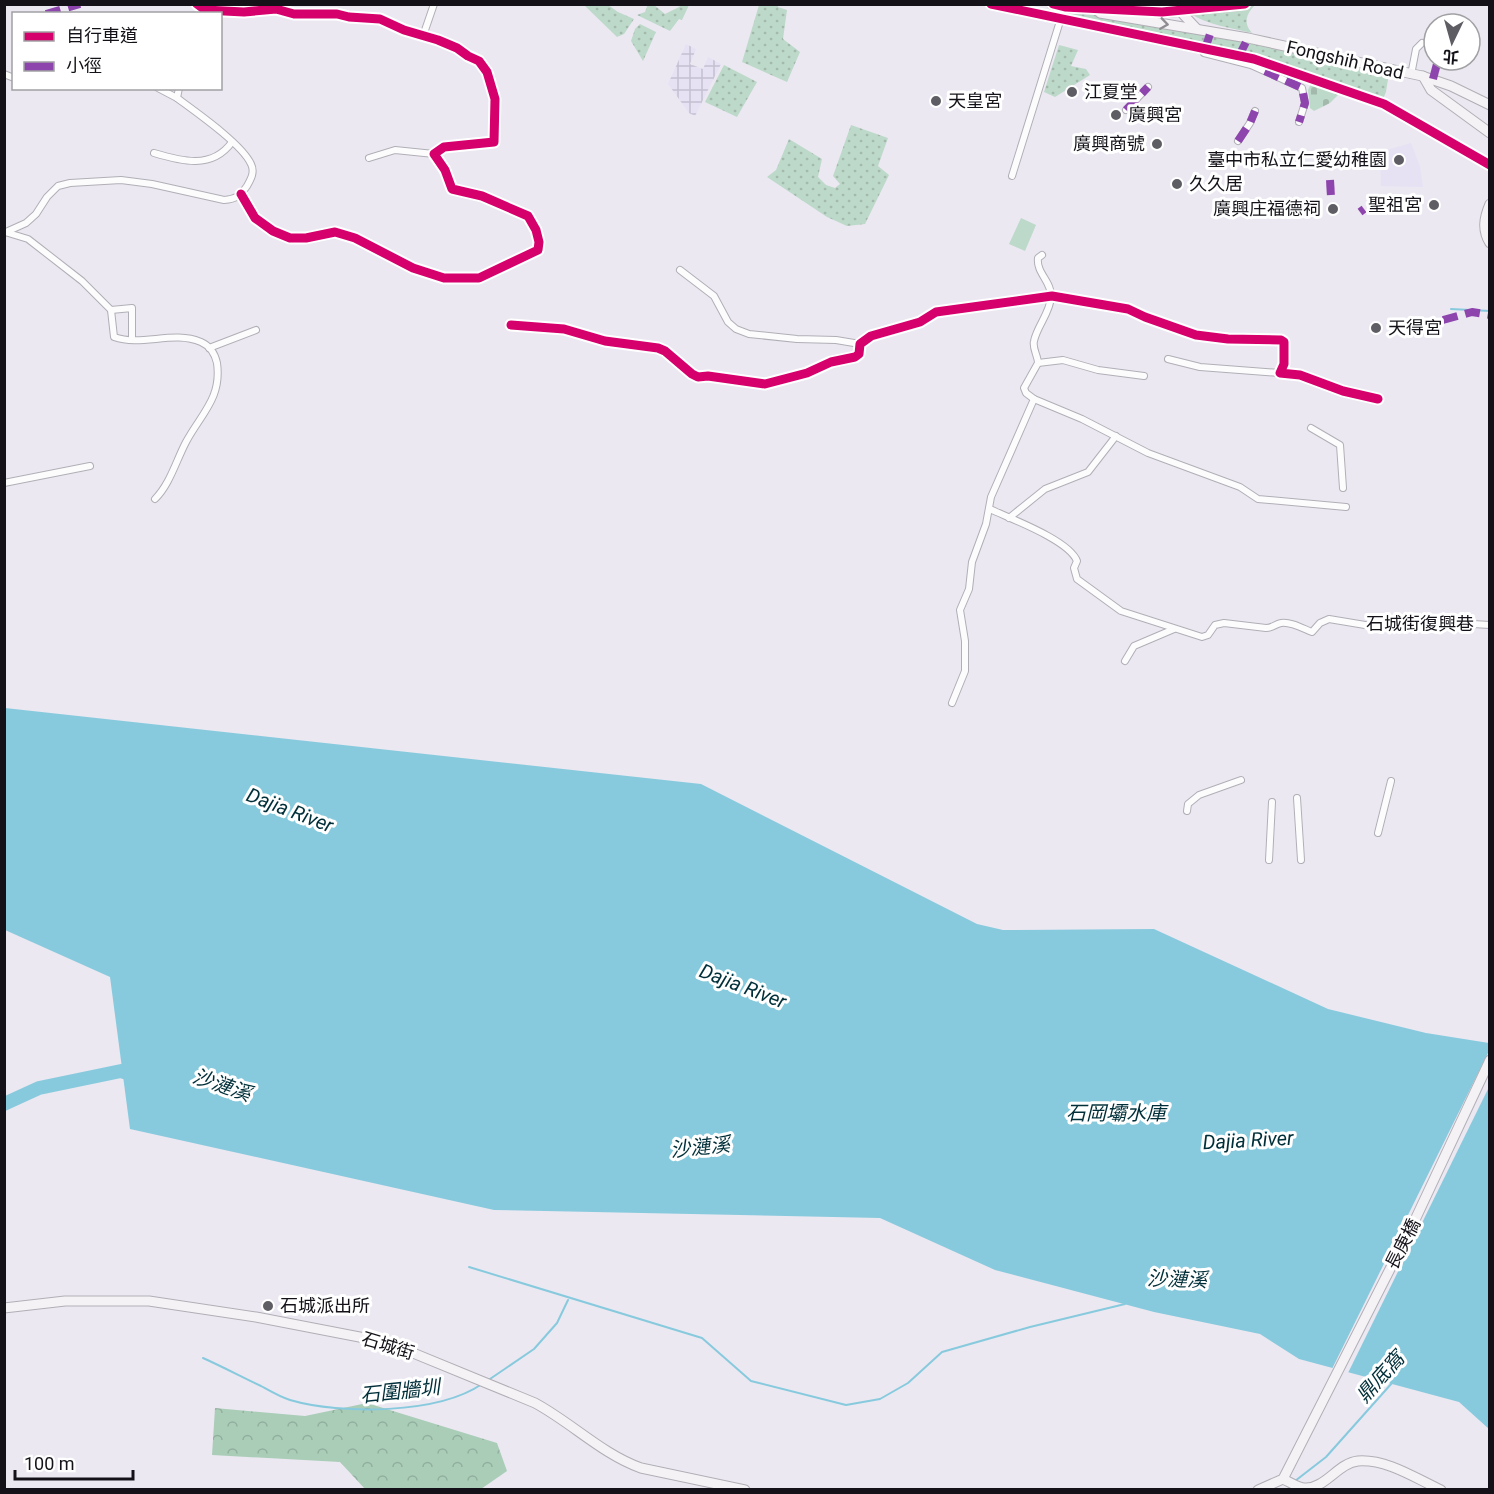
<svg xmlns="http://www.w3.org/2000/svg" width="1494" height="1494" viewBox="0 0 1494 1494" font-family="Roboto,'Noto Sans TC',sans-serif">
<defs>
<pattern id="industrial-grid" width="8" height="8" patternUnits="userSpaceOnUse" patternTransform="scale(1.5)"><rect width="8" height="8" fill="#e7e1f4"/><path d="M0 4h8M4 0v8" fill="none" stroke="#c5c0d0"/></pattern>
<pattern id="grass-dots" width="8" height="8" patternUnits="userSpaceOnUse" patternTransform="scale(1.5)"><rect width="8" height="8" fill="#bdd9c9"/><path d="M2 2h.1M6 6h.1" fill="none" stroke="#a2b9ac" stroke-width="1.8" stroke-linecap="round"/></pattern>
<pattern id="forest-crowns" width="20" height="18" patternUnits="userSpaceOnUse" patternTransform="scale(1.5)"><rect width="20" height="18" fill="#aacdb8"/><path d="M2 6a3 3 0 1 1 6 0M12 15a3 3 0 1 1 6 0" fill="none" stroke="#91af9d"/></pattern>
<pattern id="cemetery-stones" width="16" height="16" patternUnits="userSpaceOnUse" patternTransform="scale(1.5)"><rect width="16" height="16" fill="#bdd9c9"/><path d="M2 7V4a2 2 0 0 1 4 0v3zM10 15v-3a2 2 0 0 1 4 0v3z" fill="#a2b9ac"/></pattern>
</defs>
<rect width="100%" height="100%" fill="#ebe8f2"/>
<path fill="#e7e1f4" d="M1411,143L1420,167L1423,187L1381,186L1380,152Z"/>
<path fill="url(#industrial-grid)" d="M686,44L696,49L690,64L703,69L708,57L721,64L695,116L689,113L668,84Z"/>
<g fill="url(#grass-dots)">
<path d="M648,4L654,5L665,14L679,7L681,5H689L682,20L679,19L670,31L637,15L645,12Z"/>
<path d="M584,5H608L618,12L634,19L624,34L617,37Z"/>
<path d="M759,5H778V7L787,10L783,39L800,52L787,82L742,62Z"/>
<path d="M1238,5H1255C1246,14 1243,23 1252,33C1229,27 1203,25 1185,9Z"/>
<path d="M1080,12L1199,30L1389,72L1386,92L1383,99L1253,54L1070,15Z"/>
<path d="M640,24L656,32L643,61L631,41L635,29Z"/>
<path d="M1059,45L1078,50L1071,66L1086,69L1090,75L1055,97L1044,92Z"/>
<path d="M724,65L757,82L737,117L705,102Z"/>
<path d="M851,125L888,138L878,166L889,175L865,224L847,226L827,217L767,177L776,170L789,139L822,159L818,177L826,185L835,188L840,184L833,176Z"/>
</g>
<path fill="url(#forest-crowns)" d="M367,1403L497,1443L507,1471L481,1489H365L340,1462L212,1455L215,1408L305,1416Z"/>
<path fill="url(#cemetery-stones)" d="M1311,84L1339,94L1330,103L1314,111L1310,108L1308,90Z"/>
<path fill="#bdd9c9" d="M1021,218L1036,225L1025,251L1009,244Z"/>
<path fill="#88cadd" d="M5,708L701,784L977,924L1003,930L1154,929L1328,1009L1426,1033L1489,1043V1429L1459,1402L1299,1359L1260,1334L1154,1312L995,1270L880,1218L494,1210L130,1129L110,977L5,930Z"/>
<path fill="#ebe8f2" d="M1489,1051V1087L1347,1375L1331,1371Z"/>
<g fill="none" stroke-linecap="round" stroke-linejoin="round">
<g stroke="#88cadd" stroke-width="2">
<path d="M1451,309L1490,311"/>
<path d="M469,1267L702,1338L751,1381L846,1405L880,1399L908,1383L942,1352L1030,1327L1125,1304"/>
<path d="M203,1358C223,1367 242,1377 261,1386C270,1391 280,1397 290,1400C341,1415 438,1414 482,1384"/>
<path d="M487,1381L534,1349L557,1323L568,1300"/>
<path d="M1295,1481L1326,1457L1392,1383"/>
</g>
<path stroke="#88cadd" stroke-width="14" d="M4,1104L39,1088L121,1071L140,1077"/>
<defs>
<g id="street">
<path d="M197,4L205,10L244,12L276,9L294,14H337L349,17L380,19L404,30L438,40L457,48L468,56L479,61L487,72L495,99L494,142L444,147L434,154L445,170L452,189L482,196L528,216L536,230L539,242L538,250L479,278H444L413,268L355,238L335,232L306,238H290L273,231L255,218L241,194"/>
<path d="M423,36L434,4"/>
<path d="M1204,53L1251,65L1302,88L1305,103L1299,122"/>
<path d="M4,74L14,78"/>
<path d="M1411,75L1416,49L1422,43"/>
<path d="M158,88L177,98"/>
<path d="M1126,110L1148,87"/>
<path d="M1238,141L1250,123L1255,111"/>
<path d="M154,153C181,161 212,170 232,142"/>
<path d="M369,158L395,150L434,154"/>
<path d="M1012,176L1065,5"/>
<path d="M5,232L28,239L82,281L111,310L114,337C142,347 173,330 201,342C210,346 215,354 217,363C222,398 201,414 186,442C176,461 170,484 155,499"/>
<path d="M6,232L26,223L36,214L47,197L58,186L70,183L121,180L152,184L224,200C236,199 240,196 247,186C251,179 255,172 251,164C242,144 196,112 177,98L179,88"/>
<path d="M680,270L714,296L728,322L736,329L749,334L797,339L836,340L860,344"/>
<path d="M111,310L132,308V340"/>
<path d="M511,325L564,329L605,341L658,348L665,351L692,374L698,377L708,376L765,384L807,373L831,362L855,357L859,354L860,344L871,336L920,322L936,312L1052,296L1128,309L1145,317L1196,335L1228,339L1281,340L1284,342V364L1280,373L1300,375L1343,391L1378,399"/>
<path d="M209,348L256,330"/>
<path d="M1168,359L1200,367L1280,373"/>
<path d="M1038,363L1063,360L1098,370L1144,376"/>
<path d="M1034,399L1082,419L1148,453L1240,487L1258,499L1346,507"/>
<path d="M1311,428L1340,445L1343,488"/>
<path d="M4,483L90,466"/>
<path d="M990,509C1011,519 1069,540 1077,561L1074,568L1077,579L1121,611L1202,637L1208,635L1215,625L1224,623L1266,628C1273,628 1275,624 1281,623C1290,621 1304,629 1312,632L1320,623L1329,619L1377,627H1396L1421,621L1490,625"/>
<path d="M1009,518L1045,489L1088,472L1116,436"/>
<path d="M1125,661L1134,646L1174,629"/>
<path d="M952,703L965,671V641L960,610L969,589L972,562L986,524L991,497L1034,399L1026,393L1024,388L1038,363C1038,356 1032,348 1034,341C1037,326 1050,313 1051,297C1052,282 1036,273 1038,258L1042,255"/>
<path d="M1297,798L1301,860"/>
<path d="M1187,811L1188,804L1199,795L1241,780"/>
<path d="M1378,833L1391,781"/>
<path d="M1269,860L1272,802"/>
</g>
<g id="secondary">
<path d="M1178,4L1179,10L1196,28"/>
<path d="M1100,13L1248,38L1422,76L1451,86L1490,105"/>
<path d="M1423,76L1431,90L1490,133"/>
<path d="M1490,204C1484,218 1482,230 1490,243"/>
<path d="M4,1308L65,1301H149L256,1317L375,1340L396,1346L535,1403C572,1423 602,1454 641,1468L745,1490"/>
<path d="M1283,1479C1290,1482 1298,1488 1305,1488C1325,1489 1338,1463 1358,1461C1387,1459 1415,1478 1441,1490"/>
<path d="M1258,1490L1283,1479L1414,1222L1490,1060"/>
</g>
<path id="primary" d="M1053,4L1065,7L1162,12L1245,4"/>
</defs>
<use href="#street" stroke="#b1afb6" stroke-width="8"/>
<use href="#secondary" stroke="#b1afb6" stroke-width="11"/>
<use href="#primary" stroke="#b2a5b1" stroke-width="13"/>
<use href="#street" stroke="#fcfcfd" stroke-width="6"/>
<use href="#secondary" stroke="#f5f2f5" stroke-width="9"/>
<use href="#primary" stroke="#efe8ed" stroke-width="10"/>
<g stroke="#8e44ad" stroke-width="8" stroke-dasharray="15 8" stroke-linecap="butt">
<path d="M46,14L80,4"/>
<path d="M1431,43L1434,44"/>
<path d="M1205,49L1211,31"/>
<path d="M1239,56L1248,38"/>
<path d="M1265,71L1302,88L1305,103L1299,122"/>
<path d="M1433,79L1438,60"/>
<path d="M1126,110L1148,87"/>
<path d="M1238,141L1250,123L1255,111"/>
<path d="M1330,180L1331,197"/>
<path d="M1360,212L1364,209"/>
<path d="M1443,320L1472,312L1490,315"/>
</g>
<defs>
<g id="cycleway">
<path d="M197,4L205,10L244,12L276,9L294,14H337L349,17L380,19L404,30L438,40L457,48L468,56L479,61L487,72L495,99L494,142L444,147L434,154L445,170L452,189L482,196L528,216L536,230L539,242L538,250L479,278H444L413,268L355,238L335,232L306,238H290L273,231L255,218L241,194"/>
<path d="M991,4L1254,59L1384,104L1490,165"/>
<path d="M1053,4L1065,7L1162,12L1245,4"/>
<path d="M511,325L564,329L605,341L658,348L665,351L692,374L698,377L708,376L765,384L807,373L831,362L855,357L859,354L860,344L871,336L920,322L936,312L1052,296L1128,309L1145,317L1196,335L1228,339L1281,340L1284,342V364L1280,373L1300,375L1343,391L1378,399"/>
</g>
</defs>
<use href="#cycleway" stroke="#fff" stroke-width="13"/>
<use href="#cycleway" stroke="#d6006c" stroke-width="9"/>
</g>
<defs><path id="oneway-chevron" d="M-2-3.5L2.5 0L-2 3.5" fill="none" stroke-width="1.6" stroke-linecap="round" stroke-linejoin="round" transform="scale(1.5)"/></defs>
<use stroke="#908d92" href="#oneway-chevron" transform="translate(1164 24) rotate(8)"/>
<g fill="#5f5d64" stroke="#fff" stroke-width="2">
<circle cx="1072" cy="92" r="6"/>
<circle cx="936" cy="101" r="6"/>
<circle cx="1116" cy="115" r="6"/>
<circle cx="1157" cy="144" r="6"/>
<circle cx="1399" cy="160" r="6"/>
<circle cx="1177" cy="184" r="6"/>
<circle cx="1434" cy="205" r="6"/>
<circle cx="1333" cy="209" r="6"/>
<circle cx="1376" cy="328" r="6"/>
<circle cx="268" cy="1306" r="6"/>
</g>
<g text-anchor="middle" stroke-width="6" stroke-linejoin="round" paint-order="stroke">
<g font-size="18" fill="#141218" stroke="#fff">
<text transform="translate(1345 60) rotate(13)" y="6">Fongshih Road</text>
<text x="1420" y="630">石城街復興巷</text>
<text transform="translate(1403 1244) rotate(-63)" y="6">長庚橋</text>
<text transform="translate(388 1346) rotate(17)" y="6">石城街</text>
</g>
<g font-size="18" fill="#141218" stroke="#fff" text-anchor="start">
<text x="1084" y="98">江夏堂</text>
<text x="948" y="107">天皇宮</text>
<text x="1128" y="121">廣興宮</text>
<text x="1145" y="150" text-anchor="end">廣興商號</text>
<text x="1387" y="166" text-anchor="end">臺中市私立仁愛幼稚園</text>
<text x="1189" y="190">久久居</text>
<text x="1422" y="211" text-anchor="end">聖祖宮</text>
<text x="1321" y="215" text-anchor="end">廣興庄福德祠</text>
<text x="1388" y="334">天得宮</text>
<text x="280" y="1312">石城派出所</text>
</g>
<g font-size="20" font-style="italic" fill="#002f39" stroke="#fff">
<text transform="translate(290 810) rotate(21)" y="7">Dajia River</text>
<text transform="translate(743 986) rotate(21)" y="7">Dajia River</text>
<text transform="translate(222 1085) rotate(19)" y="7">沙漣溪</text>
<text x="1116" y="1120">石岡壩水庫</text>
<text transform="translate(1248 1140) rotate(-3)" y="7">Dajia River</text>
<text transform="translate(700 1147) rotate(-6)" y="7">沙漣溪</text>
<text transform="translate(1177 1279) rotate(2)" y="7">沙漣溪</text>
<text transform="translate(1380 1377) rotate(-48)" y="7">鼎底窩</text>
<text transform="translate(400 1391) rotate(-6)" y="7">石圍牆圳</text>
</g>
</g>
<rect width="1494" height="1494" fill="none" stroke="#141218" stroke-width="12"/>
<rect x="12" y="12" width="210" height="78" fill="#ffffff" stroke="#a1a0a3" stroke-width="1.5"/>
<rect x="24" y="32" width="30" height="9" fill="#d6006c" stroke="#a1a0a3" stroke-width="1.5"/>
<text x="66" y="42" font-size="18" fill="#141218">自行車道</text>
<rect x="24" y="62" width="30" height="9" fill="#8e44ad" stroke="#a1a0a3" stroke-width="1.5"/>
<text x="66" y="72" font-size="18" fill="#141218">小徑</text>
<g transform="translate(1452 42) rotate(185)"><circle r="28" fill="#ffffff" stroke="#a1a0a3" stroke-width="1.5"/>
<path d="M0-4.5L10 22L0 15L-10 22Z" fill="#5f5d64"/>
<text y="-9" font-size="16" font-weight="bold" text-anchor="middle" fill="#141218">北</text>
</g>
<path d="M15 1470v9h118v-9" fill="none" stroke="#141218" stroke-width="3"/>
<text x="24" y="1470" font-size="18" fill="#141218" stroke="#ffffff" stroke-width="4.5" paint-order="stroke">100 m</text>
</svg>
